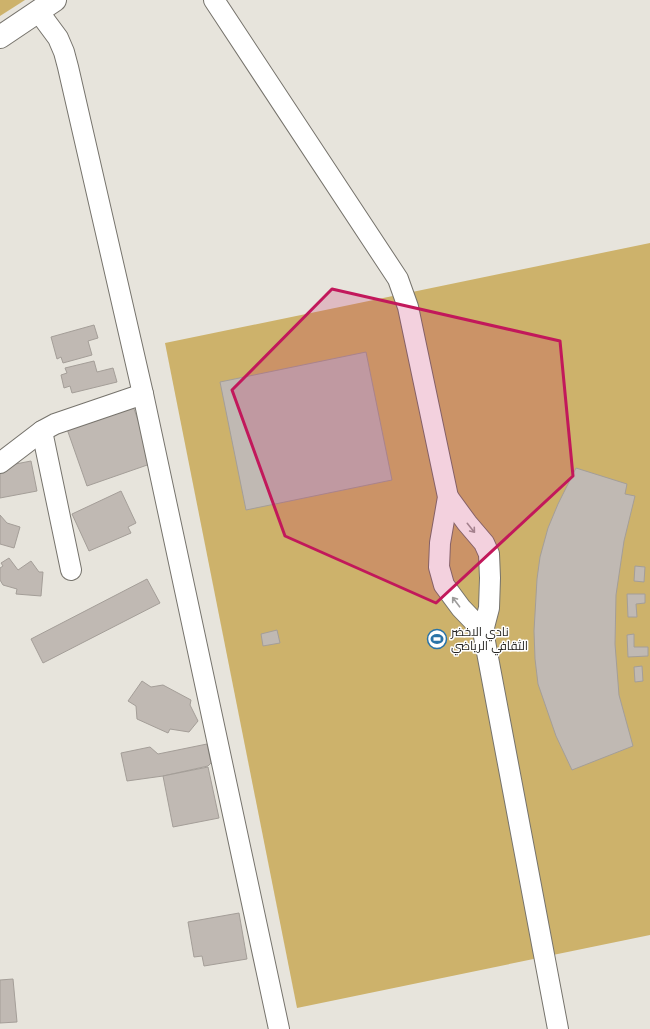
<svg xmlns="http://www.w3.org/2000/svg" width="650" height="1029" viewBox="0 0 650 1029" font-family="Quicksand,Cairo,sans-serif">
<rect width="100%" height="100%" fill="#e7e4dc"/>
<g fill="#cdb26b">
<path d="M0,0H25L0,16Z"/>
<path d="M650,243V935L297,1008L165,343Z"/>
</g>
<g fill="#c0b9b3" stroke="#a49e98">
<path d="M94,325L98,338L88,341L92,355L63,363L61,357L57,359L51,337Z"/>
<path d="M366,352L392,480L246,510L220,382Z"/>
<path d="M94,361L97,372L113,368L117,382L72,393L70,386L64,388L61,375L67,373L65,368Z"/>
<path d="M133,406L153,463L87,486L67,429Z"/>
<path d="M31,461L37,491L0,498V467Z"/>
<path d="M576,468L627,484L625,494L635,496L624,541L616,595L615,644L619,695L633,746L572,770L556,736L538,684L535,659L534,631L537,579L540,557L548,528L558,504Z"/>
<path d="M121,491L136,523L128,527L131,533L89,551L72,514Z"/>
<path d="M0,515L7,523L20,527L14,548L0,544Z"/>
<path d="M9,558L18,570L31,561L39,572H43L41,596L16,594L17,589L3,585L0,580V568L3,566L1,563Z"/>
<path d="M635,566L645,567L644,582L634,581Z"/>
<path d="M147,579L160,603L43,663L31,639Z"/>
<path d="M627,594H645V603L636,604L637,617H628Z"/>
<path d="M277,630L280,643L263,646L261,634Z"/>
<path d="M634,634V647H648V656L628,657L627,635Z"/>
<path d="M642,666L643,681L635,682L634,667Z"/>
<path d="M142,681L151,687L163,685L191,700L190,705L198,721L189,732L170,729L168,733L137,719L136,706L128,701Z"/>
<path d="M207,744L211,763L208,766L163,776L127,781L121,753L150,747L158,754Z"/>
<path d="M208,767L219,818L173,827L163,776Z"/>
<path d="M239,913L247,959L204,966L202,956L194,957L188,922Z"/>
<path d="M13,979L17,1022L0,1023V980Z"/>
</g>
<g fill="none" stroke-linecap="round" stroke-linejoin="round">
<defs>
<g id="street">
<path d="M214,0L398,279L408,307L448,497L440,543L439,567L444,585L461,608L483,631"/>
<path d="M38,11L58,38L64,52L68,67L143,394L279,1029"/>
<path d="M42,431L71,570"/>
<path d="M0,463L42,431L55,424L143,394"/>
<path d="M448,497L467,523L484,543L489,554L490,578L489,608L483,631L558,1029"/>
</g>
<path id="secondary" d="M0,37L55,0"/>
</defs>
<use href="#street" stroke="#76736c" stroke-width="22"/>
<use href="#secondary" stroke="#76736c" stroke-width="24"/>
<use href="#street" stroke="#fff" stroke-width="20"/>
<use href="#secondary" stroke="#fff" stroke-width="22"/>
</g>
<defs><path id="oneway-shaft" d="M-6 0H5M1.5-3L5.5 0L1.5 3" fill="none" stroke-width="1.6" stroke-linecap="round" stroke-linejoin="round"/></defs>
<g stroke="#9d9c9b">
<use href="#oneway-shaft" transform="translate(471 528) rotate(51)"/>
<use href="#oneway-shaft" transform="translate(456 602) rotate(-127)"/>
</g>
<path fill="#c2185b" fill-opacity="0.2" stroke="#c2185b" stroke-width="3" stroke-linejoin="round" d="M332,289L560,341L573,476L436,603L285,536L232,390Z"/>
<defs>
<symbol id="stadium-ring" viewBox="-11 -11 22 22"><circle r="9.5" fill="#fff" stroke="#2973a7" stroke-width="1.5"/><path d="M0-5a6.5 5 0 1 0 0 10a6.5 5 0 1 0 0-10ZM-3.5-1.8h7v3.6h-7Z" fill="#2973a7"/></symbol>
</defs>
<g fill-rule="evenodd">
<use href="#stadium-ring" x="426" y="628" width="22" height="22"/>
</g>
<g text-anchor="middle" stroke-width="3" stroke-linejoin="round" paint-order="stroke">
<g font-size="12" fill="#252421" stroke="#fff" text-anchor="start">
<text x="451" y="636">نادي الاخضر<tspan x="451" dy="14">الثقافي الرياضي</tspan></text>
</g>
</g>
</svg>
